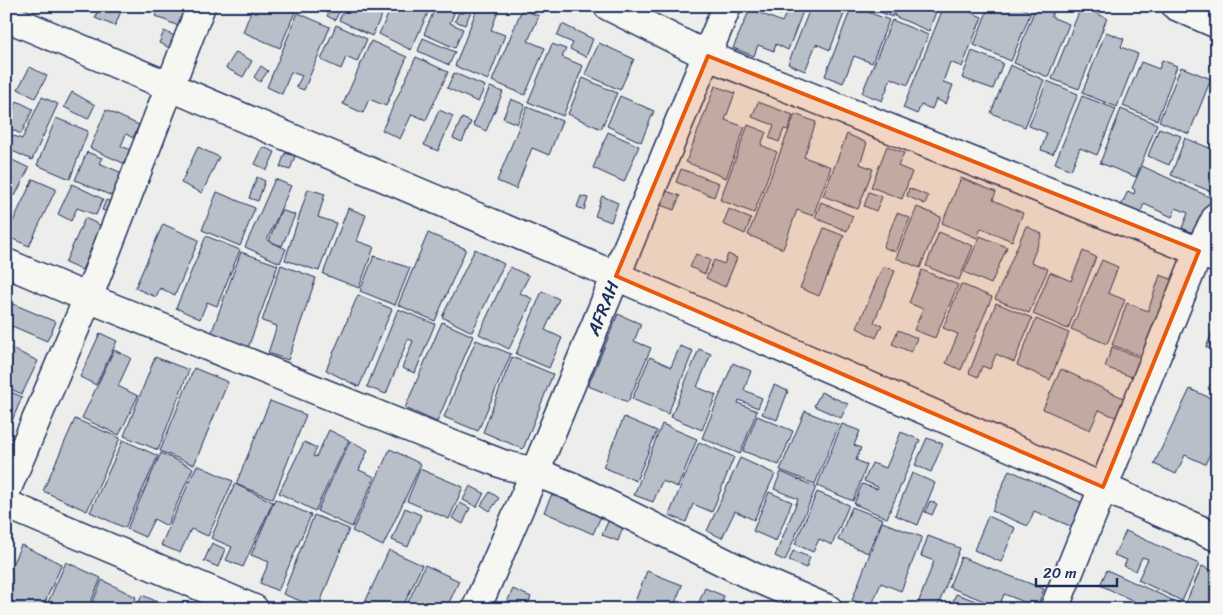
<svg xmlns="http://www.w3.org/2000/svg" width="1223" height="615" viewBox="0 0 1223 615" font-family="Sriracha,sans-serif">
<rect width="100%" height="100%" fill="#edeeec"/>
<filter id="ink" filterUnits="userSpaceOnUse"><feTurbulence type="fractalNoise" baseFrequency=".02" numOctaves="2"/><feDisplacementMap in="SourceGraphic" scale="10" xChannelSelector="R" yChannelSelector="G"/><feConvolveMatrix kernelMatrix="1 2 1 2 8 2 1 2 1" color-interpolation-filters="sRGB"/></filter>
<g filter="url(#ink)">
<g fill="#b9bfc8" stroke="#1b2f5e">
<path d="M100,6H123L115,26L95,18Z"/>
<path d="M160,6H193L183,28L155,16Z"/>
<path d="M253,6H282L295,12L280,48L243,32Z"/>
<path d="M332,6H342L335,20L327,16Z"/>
<path d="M346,6H386L372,36L339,20Z"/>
<path d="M392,6H431L411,50L379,34Z"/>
<path d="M436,6H457L450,23L463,29L455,48L424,34Z"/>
<path d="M466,6L472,9L465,25L455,21L459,12L463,14Z"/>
<path d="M478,6H500L491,30L505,35L488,80L455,66Z"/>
<path d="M770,6H785L781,15L768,10Z"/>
<path d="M789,6H805L788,50L776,44L774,51L758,45L754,56L733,48L750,9L782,22Z"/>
<path d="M811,6H847L830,50L816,44L805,71L788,64Z"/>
<path d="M852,6L889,20L872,63L854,56L843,83L825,76Z"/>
<path d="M866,6H897L892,17Z"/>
<path d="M898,6H938L929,31L894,16Z"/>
<path d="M944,6H956L982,17L962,67L950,62L943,82L953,85L946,104L936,99L932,109L921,105L917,114L903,108Z"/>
<path d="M989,6H1017L1031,12L1011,61L974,45Z"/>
<path d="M1036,6H1055L1051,17L1069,24L1048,77L1014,63Z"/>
<path d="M1081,7L1107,18L1079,89L1052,79Z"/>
<path d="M522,9L539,16L528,41L545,48L525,95L492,81Z"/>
<path d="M298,13L330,27L304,90L296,87L302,76L291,72L282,94L267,87Z"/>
<path d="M892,20L928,35L908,85L891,78L882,101L862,93Z"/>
<path d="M562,24L593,39L586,57L570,49L573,43L557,36Z"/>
<path d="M336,25L367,39L357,62L346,57L341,69L321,60Z"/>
<path d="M164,31L177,37L172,49L159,43Z"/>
<path d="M1106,32L1124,39L1121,47L1138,54L1117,107L1082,93Z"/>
<path d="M423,38L455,52L449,65L418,51Z"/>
<path d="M371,41L407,57L386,106L369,99L363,113L343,104Z"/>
<path d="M599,43L634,59L620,90L585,74Z"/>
<path d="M552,44L566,49L562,57L583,66L563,116L528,102Z"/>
<path d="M972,51L1003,63L993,89L962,78Z"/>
<path d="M236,52L252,61L243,77L226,68Z"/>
<path d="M416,57L448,72L426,120L412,114L400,139L382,130Z"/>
<path d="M1162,60L1177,66L1157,120L1123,106L1141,62L1159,69Z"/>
<path d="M1010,65L1044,80L1025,127L991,113Z"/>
<path d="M261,66L268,71L260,82L254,77Z"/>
<path d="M30,67L47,76L35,98L18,89Z"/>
<path d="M1181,67L1211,79L1189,134L1159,121Z"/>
<path d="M454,73L485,86L478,102L447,88Z"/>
<path d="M583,78L617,93L601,129L568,114Z"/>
<path d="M1047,81L1078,94L1053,154L1041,150L1047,133L1029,126Z"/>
<path d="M715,86L735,93L725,120L745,127L726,178L686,162Z"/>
<path d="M490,87L503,92L486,131L473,125Z"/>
<path d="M72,92L95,105L88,119L64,107Z"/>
<path d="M620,96L654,111L641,142L607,126Z"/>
<path d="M1082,96L1116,109L1097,155L1080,148L1071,170L1055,163Z"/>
<path d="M42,97L58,104L32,160L6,148V133L22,139Z"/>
<path d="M511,99L525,105L517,124L503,118Z"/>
<path d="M17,101L33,109L21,134L6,127Z"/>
<path d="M758,102L793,115L788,130L784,129L779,142L769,138L774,125L752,117Z"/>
<path d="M527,107L562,121L549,155L532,148L516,189L497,181Z"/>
<path d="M1121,109L1157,124L1136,177L1100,163Z"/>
<path d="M106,110L139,125L133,138L126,134L121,146L131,150L125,164L90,148Z"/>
<path d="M439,110L453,116L438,151L424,145Z"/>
<path d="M795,114L816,122L804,157L831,167L813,216L797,210L783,249L748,235Z"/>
<path d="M56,118L88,131L70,179L37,165Z"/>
<path d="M462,118L471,122L462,142L453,138Z"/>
<path d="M748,125L766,132L761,145L777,152L754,213L720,200Z"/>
<path d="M1159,128L1181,136L1169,165L1148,156Z"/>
<path d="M608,132L639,146L624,182L593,168Z"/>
<path d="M847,134L867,143L860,164L873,169L858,209L823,196Z"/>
<path d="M1185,138L1217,151V194L1171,175Z"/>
<path d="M887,146L904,153L898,166L912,172L902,199L871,187Z"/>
<path d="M198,147L219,157L202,193L181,183Z"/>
<path d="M263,147L275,152L267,170L255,164Z"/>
<path d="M87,152L102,158L99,163L122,173L112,196L75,180Z"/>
<path d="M285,153L295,156L290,170L280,167Z"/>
<path d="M6,157L29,168L15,196L6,192Z"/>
<path d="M1142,166L1216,200L1200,236L1182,228L1188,213L1176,208L1172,217L1144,204L1138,218L1119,210L1128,191L1134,194L1135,190L1132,188Z"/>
<path d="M681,169L719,183L714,197L676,182Z"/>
<path d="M257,177L265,181L258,201L249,198Z"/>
<path d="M961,178L996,192L993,200L1023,213L1012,241L981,228L977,238L942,223Z"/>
<path d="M33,179L56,189L29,246L6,236Z"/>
<path d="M275,179L291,186L267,240L286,249L280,263L245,247Z"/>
<path d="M72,184L103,199L96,215L77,208L71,221L58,214Z"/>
<path d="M658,188L680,196L674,210L652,202Z"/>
<path d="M909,188L928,196L925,204L907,196Z"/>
<path d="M308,189L325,194L318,217L336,223L319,271L285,260Z"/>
<path d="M217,192L255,208L240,246L202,230Z"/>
<path d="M869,192L882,197L876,211L864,206Z"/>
<path d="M581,196L588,198L584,210L577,207Z"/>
<path d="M602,196L618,203L611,222L595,216Z"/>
<path d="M106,200L114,203L110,213L102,210Z"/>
<path d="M821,202L853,216L847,231L815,218Z"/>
<path d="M917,207L941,217L920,268L896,258Z"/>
<path d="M348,208L366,215L357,241L374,247L359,288L323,274Z"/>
<path d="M729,209L751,219L745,234L723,224Z"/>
<path d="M281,210L295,215L282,246L269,241Z"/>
<path d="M897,213L910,218L896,252L883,247Z"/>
<path d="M85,218L102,226L82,270L65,263Z"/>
<path d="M163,224L199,240L175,295L160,288L156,297L135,288Z"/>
<path d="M1026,226L1042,234L1031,262L1048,269L1029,313L995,299Z"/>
<path d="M824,228L844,236L819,296L800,288Z"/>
<path d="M939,232L973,246L959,280L926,266Z"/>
<path d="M428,233L466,249L435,321L398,305Z"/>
<path d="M206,236L240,250L217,306L207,302L200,319L176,308Z"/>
<path d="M980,236L1007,247L991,284L964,272Z"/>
<path d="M475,249L504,264L472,332L442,317Z"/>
<path d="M1083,251L1096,257L1068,329L1033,314L1050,272L1071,281Z"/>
<path d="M241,252L278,265L248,348L211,334Z"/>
<path d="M696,254L710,260L705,274L690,267Z"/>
<path d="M728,254L737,258L725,287L706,278L714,260L724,264Z"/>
<path d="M374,256L410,268L395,305L360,291Z"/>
<path d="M1102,260L1118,267L1108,293L1125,300L1107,344L1071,329Z"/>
<path d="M281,265L316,278L288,360L268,353L277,326L262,321Z"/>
<path d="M883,266L895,271L874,322L882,325L876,338L857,328Z"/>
<path d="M510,267L529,276L520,293L533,299L509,349L479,334Z"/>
<path d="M922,270L958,285L935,338L914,330L923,309L909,303Z"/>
<path d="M1160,275L1177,281L1150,359L1112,345L1127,303L1148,311Z"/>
<path d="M961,284L992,297L961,370L946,363L958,334L943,328Z"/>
<path d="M542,291L559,299L545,330L562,338L549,368L516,354Z"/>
<path d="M358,295L392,309L359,387L326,370Z"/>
<path d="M6,301L56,322L47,341L12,326L6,340Z"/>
<path d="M996,303L1032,318L1014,362L996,354L990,369L982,366L978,377L969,373Z"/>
<path d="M398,309L435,324L415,373L402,368L413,341L408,339L386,394L367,387Z"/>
<path d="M618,314L641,324L634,341L651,348L628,402L588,386Z"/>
<path d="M1036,319L1069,333L1050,380L1017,365Z"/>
<path d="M442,322L473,336L437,422L405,408Z"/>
<path d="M1217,323V352L1206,347Z"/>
<path d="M898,330L917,338L911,352L892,344Z"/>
<path d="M100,333L117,341L96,385L80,377Z"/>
<path d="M476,340L511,354L478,431L444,417Z"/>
<path d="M6,346L38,361L22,394L6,387Z"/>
<path d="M680,346L693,351L668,414L632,399L650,357L671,367Z"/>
<path d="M1112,347L1147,360L1140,380L1105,367Z"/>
<path d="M699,349L711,354L697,387L716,395L702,430L671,417Z"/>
<path d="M114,350L131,358L118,386L138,396L119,435L82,418Z"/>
<path d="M155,357L189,370L158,450L124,436Z"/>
<path d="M512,357L553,374L523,449L483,432Z"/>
<path d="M733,363L751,371L744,390L762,398L758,408L739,400L738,403L757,411L740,454L702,438Z"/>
<path d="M194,368L228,382L194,465L160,451Z"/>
<path d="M1061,369L1132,402L1124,421L1099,410L1090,430L1043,409Z"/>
<path d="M1217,370V393L1208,389Z"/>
<path d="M774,385L788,391L777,420L762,414Z"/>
<path d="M1190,389L1217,401V440L1205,464L1185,455L1176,474L1154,464Z"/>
<path d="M6,390L22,397L9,428L6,427Z"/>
<path d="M821,392L848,404L841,418L814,406Z"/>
<path d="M270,401L306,415L273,499L236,484Z"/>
<path d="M805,411L839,425L815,484L780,470Z"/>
<path d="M757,416L793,431L779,465L743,451Z"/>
<path d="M624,417L657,431L636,481L603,467Z"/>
<path d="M75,419L120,438L87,511L43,491Z"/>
<path d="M662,424L697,439L678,487L662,481L653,502L634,495Z"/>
<path d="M842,424L860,431L854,445L861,448L856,460L867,465L853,501L817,486Z"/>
<path d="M329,430L349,440L315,511L279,493L304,442L317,448L313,456L316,457Z"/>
<path d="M901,432L920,440L887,518L854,504L862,484L877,489L878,487L864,481L872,463L886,468Z"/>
<path d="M927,438L943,444L931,472L915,465Z"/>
<path d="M123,440L158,456L125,528L90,512Z"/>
<path d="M350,441L368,450L359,470L375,477L352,527L317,511Z"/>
<path d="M699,442L734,457L712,512L693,504L686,522L669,515Z"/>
<path d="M390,449L421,464L383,546L352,531Z"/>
<path d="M161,453L193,468L167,526L154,519L145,537L127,529Z"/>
<path d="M740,458L775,474L754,520L735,511L722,538L707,531Z"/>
<path d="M197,465L233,481L208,536L191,529L180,553L161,545Z"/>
<path d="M420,469L463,487L449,519L407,501Z"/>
<path d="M1009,470L1085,504L1075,528L1034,511L1028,526L992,511Z"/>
<path d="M781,472L816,487L785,561L775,556L798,499L774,489Z"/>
<path d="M912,473L935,483L918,525L895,515Z"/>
<path d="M235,484L273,502L243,567L226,560L232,547L211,538Z"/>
<path d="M470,486L484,493L477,507L463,500Z"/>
<path d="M490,492L499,498L490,511L481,505Z"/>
<path d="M553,492L602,514L593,534L544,512Z"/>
<path d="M769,492L792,502L776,541L753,531Z"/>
<path d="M817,492L849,505L832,545L819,539L813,552L795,544Z"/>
<path d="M275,499L311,515L278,591L260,583L269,562L251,555Z"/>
<path d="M930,501L937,504L932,515L925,512Z"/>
<path d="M460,503L470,508L463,524L452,518Z"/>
<path d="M852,507L883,519L868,553L838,540Z"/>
<path d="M405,508L421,515L408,547L392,540Z"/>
<path d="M314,515L349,529L318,608L283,594Z"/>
<path d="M988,516L1015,528L1001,562L974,550Z"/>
<path d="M610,517L624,524L618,541L602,535Z"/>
<path d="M882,522L922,537L901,591L881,583L871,607L852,600Z"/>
<path d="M1126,531L1199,564L1182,601L1138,580L1148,559L1142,557L1136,571L1124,566L1127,560L1114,555Z"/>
<path d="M928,536L960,548L937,609H916L934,561L921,556Z"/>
<path d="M212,543L225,549L218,567L204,561Z"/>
<path d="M21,545L62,564L42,609H6V578Z"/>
<path d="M389,550L422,565L402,609H362Z"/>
<path d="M793,551L810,557L806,568L789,561Z"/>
<path d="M961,557L1044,589L1037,607L1004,594L999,607L949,587Z"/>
<path d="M66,562L101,578L88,609H45Z"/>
<path d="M425,565L459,581L446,609H405Z"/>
<path d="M1202,566L1217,573V609H1183Z"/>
<path d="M1107,570L1181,604L1179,609H1130L1134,601L1100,585Z"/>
<path d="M647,571L682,585L673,609H632Z"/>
<path d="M102,580L136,597L131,609H90Z"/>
<path d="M705,588L724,596L719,609H696Z"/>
<path d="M513,589L531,597L526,609H504Z"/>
<path d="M956,594L965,597L996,609H957L951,606Z"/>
<path d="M142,595L174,609H136Z"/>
</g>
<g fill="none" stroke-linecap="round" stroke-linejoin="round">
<defs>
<g id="minor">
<path d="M608,6L708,56L1217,259"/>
<path d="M1176,6L1217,24"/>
<path d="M6,17L616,276L1217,537"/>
<path d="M6,263L88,298L430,436L505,465L535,472L573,487L756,578L828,609"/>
<path d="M6,491L88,298L201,6"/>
<path d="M6,504L254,609"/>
<path d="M476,609L535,472L727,6"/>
<path d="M1054,609L1199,251L1217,216"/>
</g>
</defs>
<use href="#minor" stroke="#1b2f5e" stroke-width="31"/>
<use href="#minor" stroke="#f6f6f2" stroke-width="28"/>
</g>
</g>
<path fill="#e8590c" fill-opacity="0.2" stroke="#e8590c" stroke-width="4" stroke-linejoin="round" d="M708,56L1199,251L1103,487L616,276Z"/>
<g text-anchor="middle" stroke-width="4" stroke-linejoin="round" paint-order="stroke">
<g font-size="18" fill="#1b2f5e" stroke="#f6f6f2">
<text transform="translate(603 308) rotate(-68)" y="6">AFRAH</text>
</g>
</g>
<rect width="1223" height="615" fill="none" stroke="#f6f6f2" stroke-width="25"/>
<rect x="12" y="12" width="1198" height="590" fill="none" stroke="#1b2f5e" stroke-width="2" filter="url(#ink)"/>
<path d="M1036 578v8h81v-8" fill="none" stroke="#1b2f5e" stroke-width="2.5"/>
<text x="1043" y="578" font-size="15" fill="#1b2f5e" stroke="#f6f6f2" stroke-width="4" paint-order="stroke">20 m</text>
</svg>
